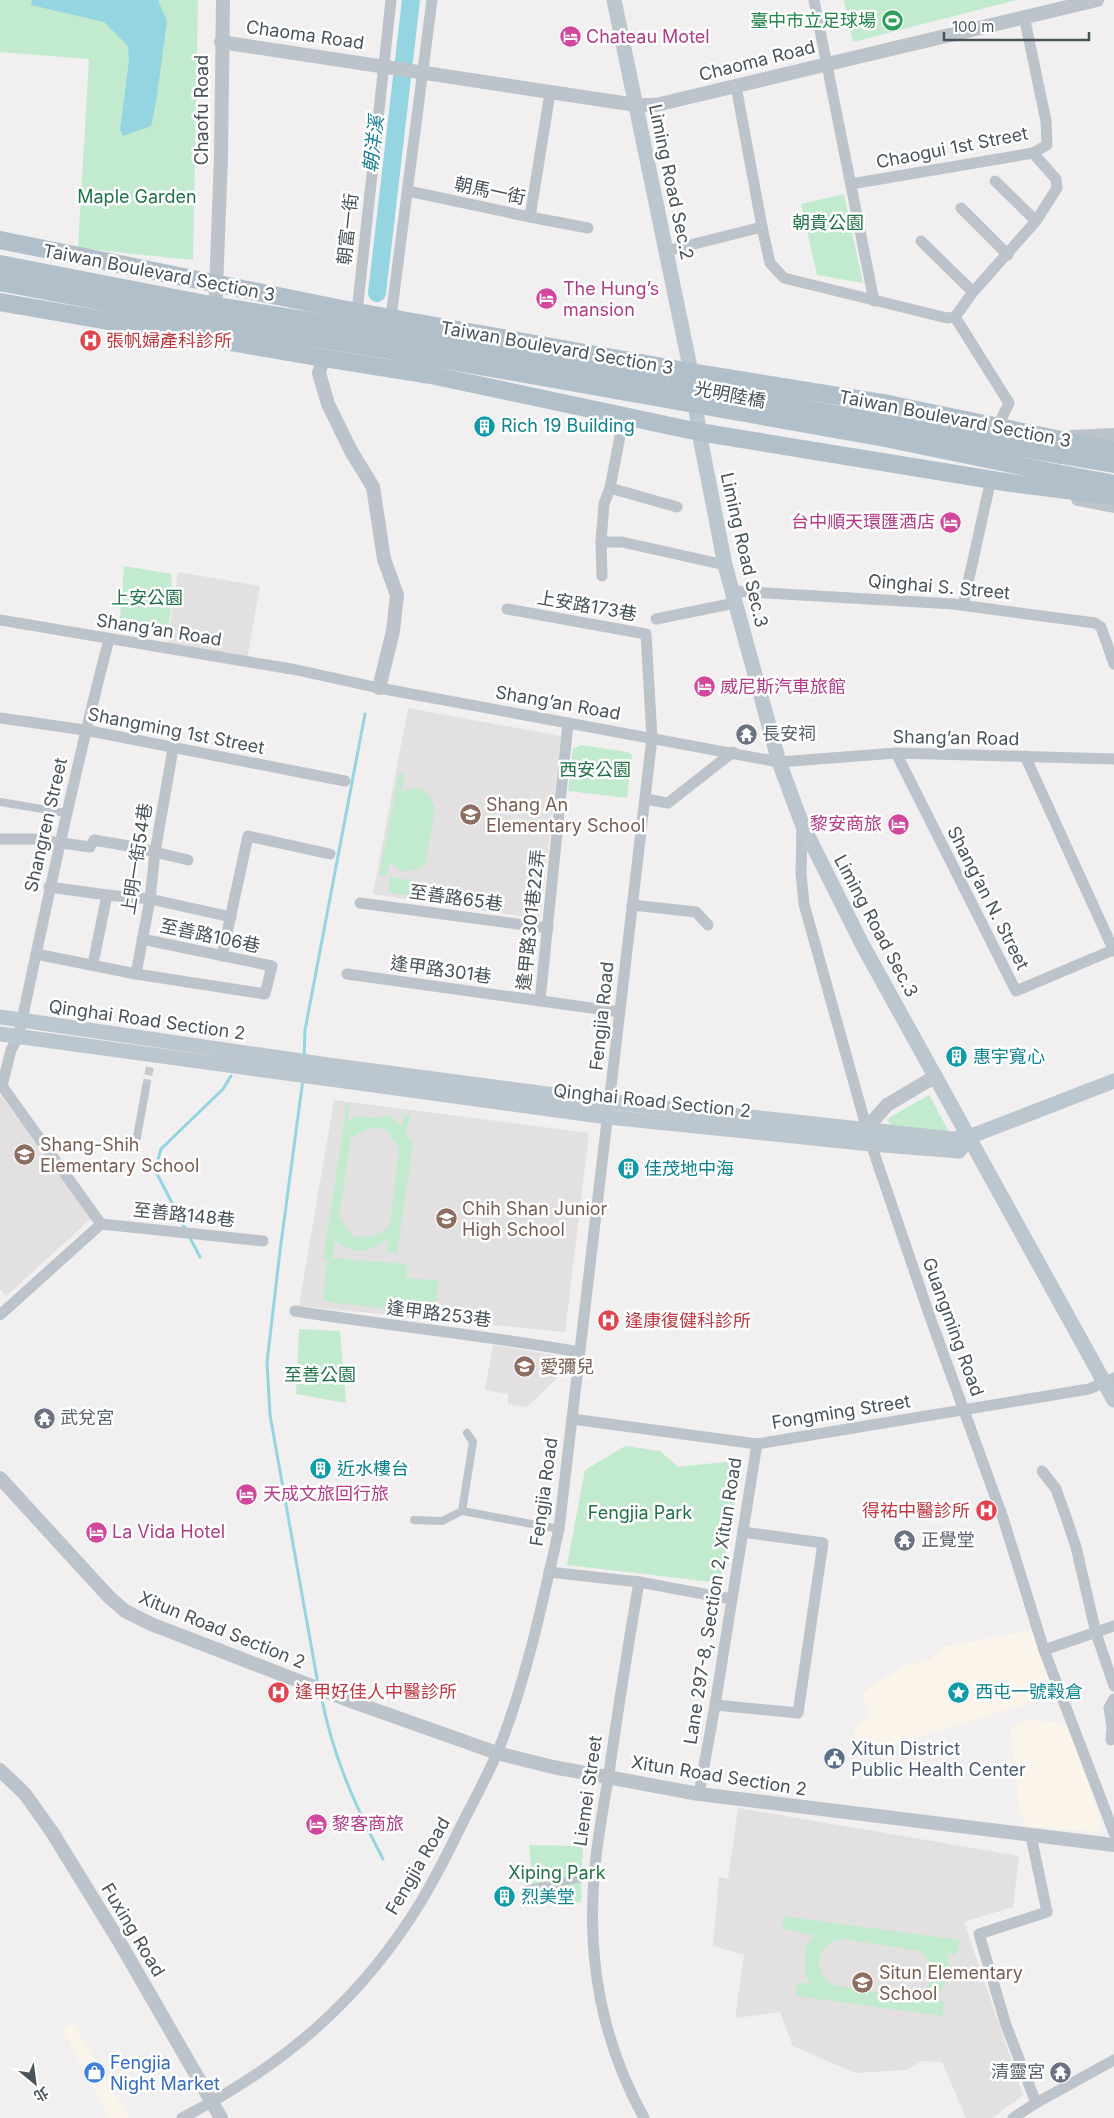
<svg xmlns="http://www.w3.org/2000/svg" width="1114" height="2118" viewBox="0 0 1114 2118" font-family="Inter,'Noto Sans TC',sans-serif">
<rect width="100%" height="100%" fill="#f1efef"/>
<g fill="#faf4ea">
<path d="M1032,1630L1054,1695L865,1754L853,1732L869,1715L863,1695L872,1685L906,1665L930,1660L944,1647Z"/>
<path d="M1029,1720L1064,1723L1069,1726L1102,1825L1099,1832L1026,1826L1019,1807L1010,1729Z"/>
<path d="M73,2023L129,2118H109L62,2029Z"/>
</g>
<g fill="#e2e0e0">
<path d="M178,572L260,586L247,659L167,646Z"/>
<path d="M408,708L561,736L540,919L373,894Z"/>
<path d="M0,1095L94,1216L6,1296L0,1289Z"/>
<path d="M334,1100L589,1133L565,1332L299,1306Z"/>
<path d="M493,1345L560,1356L558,1377L527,1407L508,1404V1394L485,1390Z"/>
<path d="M738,1808L1019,1856L1013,1907L964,1922L1023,2095L992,2118H966L942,2062L922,2061L906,2070L855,2073L793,2046L780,2012L735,2018L744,1955L713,1946L719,1877L728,1879Z"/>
</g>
<g fill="#c2eacf" fill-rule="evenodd">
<path d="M0,0H198L193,260L78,248L89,59L0,52Z"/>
<path d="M844,0H1016L853,42Z"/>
<path d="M844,194L863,283L817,275L801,204Z"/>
<path d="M124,566L171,574L173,597L167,635L119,630Z"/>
<path d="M581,745L628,752L632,755L627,798L568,791L573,749Z"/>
<path d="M399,772L405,775L401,792L406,790L419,788L429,795L435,807L426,862L420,868L404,872L390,863L387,876H379Z"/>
<path d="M390,877L422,882L419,897L388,892Z"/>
<path d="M929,1095L949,1132L892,1126L887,1119Z"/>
<path d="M346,1105H349L348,1121L359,1116L375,1118L390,1115L402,1126L404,1114L411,1116L405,1133L413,1144L397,1253L386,1252L390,1239C369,1251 356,1257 335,1241L332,1258L407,1264V1278L439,1280L434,1315L323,1301L327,1259L323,1258L342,1138ZM371,1128L386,1129L399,1149L390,1224C381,1237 366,1238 352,1236L339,1217L351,1137Z"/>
<path d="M299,1329L340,1331L346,1403L296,1394Z"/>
<path d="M625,1446L660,1451L678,1467L743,1460L720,1583L567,1565L585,1470Z"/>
<path d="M529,1845L583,1846L581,1902L537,1904L534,1901Z"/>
<path d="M783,1916L960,1940L956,1955L947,1953C952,1971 947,1986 935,1999L944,2002L943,2016L796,1996L797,1982L810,1984L805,1973V1948L814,1935L783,1929ZM843,1939L920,1951C940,1966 933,1992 910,1998L833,1985C810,1971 817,1942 843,1939Z"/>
</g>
<path fill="#94d5e1" d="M32,0H158L167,21L156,103L151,126L123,136L120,130L129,61L128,46L104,22L31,5Z"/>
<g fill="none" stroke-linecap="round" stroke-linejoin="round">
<g stroke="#94d5e1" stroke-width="3">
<path d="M304,1058L305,1030L365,714"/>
<path d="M303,1079L280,1251L267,1362L270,1415L318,1684"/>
<path d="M186,1230L155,1170L161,1149L223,1089L231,1076"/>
<path d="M189,1236L200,1257"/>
<path d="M321,1695C333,1757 354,1803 383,1859"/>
</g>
<path stroke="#94d5e1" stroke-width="18" d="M377,293L411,0"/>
<path stroke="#c7c8ca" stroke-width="8" stroke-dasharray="8 4" stroke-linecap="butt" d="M146,1087L150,1066"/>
<g stroke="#bcc3ca" stroke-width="8">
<path d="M0,802L66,813"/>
<path d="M137,1137L146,1087"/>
<path d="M467,1433L473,1442L462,1511L559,1529"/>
<path d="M414,1520L442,1521L462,1511"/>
<path d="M525,1890L585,1877"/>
</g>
<g stroke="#bcc3ca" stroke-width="11">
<path d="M814,0L874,301"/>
<path d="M736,86L762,227L770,263L784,278L947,318L955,317"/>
<path d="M995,181L1036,221"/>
<path d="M851,184L1033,153L1047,145L1046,121L1024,16"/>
<path d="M408,191L530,217L550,93"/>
<path d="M961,208L1008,255"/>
<path d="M530,217L588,228"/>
<path d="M921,241L973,292"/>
<path d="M666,251L762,227"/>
<path d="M357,312L391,0"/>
<path d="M391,317L432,0"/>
<path d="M955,317L973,292L1036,221L1057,188L1056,179L1033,153"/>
<path d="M955,317L1009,403L998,426"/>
<path d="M610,488L677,507"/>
<path d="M601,542H622L725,565"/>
<path d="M602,576L601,542L604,504L610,488L624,415"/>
<path d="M732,591L953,604L1095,623L1101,627L1114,664"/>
<path d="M963,605L991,479"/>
<path d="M656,619L735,603"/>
<path d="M0,620L297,670L379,688L779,762L896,753L1114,759"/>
<path d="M0,718L85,730L345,781"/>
<path d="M896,753L1016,991L1113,950"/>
<path d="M1025,756L1114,951"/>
<path d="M645,799L668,803L733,752"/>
<path d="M802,826L801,874L804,904L871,1144L930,1317L1003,1518L1044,1650L1114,1833"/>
<path d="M0,839H34L90,847L94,840L134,847L188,860"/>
<path d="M49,887L107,895L150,899L231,917"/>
<path d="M360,903L548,928"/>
<path d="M632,905L696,912L708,925"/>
<path d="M36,954L136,974L265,994L272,966L142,939"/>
<path d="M222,956L248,836L330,854"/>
<path d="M93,964L107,895"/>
<path d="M136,974L150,899L155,852L173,749"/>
<path d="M347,974L620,1012"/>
<path d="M540,1001L568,723"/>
<path d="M101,1224L263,1241"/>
<path d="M295,1311C390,1326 485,1335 579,1352"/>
<path d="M0,1315L101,1224L2,1086L11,1050L18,1037L22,1020C49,893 76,766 109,639"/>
<path d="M572,1419L757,1444L1089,1389L1114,1378"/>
<path d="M1042,1471L1056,1489L1065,1514L1076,1547L1096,1633L1114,1686"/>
<path d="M549,1572L639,1582L731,1599"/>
<path d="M639,1582C628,1646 618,1709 609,1773C604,1804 598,1835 595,1866C586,1955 601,2040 644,2118"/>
<path d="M1044,1650L1114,1626"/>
<path d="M715,1705L798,1713L823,1543L743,1532"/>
<path d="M1111,1740L1112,1727L1109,1708L1114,1699"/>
<path d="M699,1794L715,1705L757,1444"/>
<path d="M1031,1836L1047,1912L979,1934L1006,2025L1036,2103"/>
<path d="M182,2118C285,2065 362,1999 422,1900C436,1876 449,1851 461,1826C475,1798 491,1770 502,1741C528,1672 543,1600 559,1529L652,738L646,634L507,609"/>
<path d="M1013,2118L1036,2103L1114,2060"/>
</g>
<g stroke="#bcc3ca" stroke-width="14">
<path d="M221,42L636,105H656L1097,0"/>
<path d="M215,316L221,157L223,0"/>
<path d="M323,358L319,373L328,404L351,451L373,487L384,559L397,595L393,631L379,688"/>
<path d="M1072,437L1114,435"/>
<path d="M1078,499L1114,506"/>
<path d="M866,1129L887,1105L936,1076"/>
<path d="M0,1478L109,1597L125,1611L151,1624L356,1703L497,1753L553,1767L699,1794L1114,1845"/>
<path d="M0,1770L25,1794L52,1832L119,1941L221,2118"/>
</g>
<g stroke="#bcc6ce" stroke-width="15">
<path d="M614,0L691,372L699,432L725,565L779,762L802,824L862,944L1114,1400"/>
<path d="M0,1017L328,1065L593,1100L953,1139L969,1137L1114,1081"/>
<path d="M0,1034L608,1117L871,1144L959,1151L969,1137"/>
</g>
<g stroke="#b1bfca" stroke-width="18">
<path d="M0,240L357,312L691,372L888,404L1114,451"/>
<path d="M0,264L216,306L399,335"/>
<path d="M0,282L215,323L396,351L408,360"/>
<path d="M0,302L323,358L431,375L699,432L1011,483L1114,496"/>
<path d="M1061,455L1114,464"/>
<path d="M1056,473L1114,484"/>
</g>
<g stroke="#b1bfca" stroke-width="18">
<path d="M399,335L1061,455"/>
<path d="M396,351L885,438L1056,473"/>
</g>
</g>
<defs>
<symbol id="stadium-disc" viewBox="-11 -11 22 22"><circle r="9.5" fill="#2e9e5b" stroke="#fff"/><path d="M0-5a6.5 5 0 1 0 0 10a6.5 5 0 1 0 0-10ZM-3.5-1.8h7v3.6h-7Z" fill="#fff"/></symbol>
<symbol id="hotel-disc" viewBox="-11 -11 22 22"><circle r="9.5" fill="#d1479c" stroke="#fff"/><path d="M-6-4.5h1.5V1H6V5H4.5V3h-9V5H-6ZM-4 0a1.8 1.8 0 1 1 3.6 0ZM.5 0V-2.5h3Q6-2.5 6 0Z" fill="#fff"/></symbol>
<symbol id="hospital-disc" viewBox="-11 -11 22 22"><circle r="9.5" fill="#e0444e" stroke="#fff"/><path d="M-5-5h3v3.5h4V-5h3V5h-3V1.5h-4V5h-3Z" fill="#fff"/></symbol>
<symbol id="building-disc" viewBox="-11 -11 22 22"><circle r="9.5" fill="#0f9aa8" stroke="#fff"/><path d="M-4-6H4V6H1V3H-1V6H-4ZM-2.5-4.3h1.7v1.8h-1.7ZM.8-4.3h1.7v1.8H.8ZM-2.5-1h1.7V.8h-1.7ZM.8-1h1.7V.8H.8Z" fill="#fff"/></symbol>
<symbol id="temple-disc" viewBox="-11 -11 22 22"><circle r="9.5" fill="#6b7280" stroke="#fff"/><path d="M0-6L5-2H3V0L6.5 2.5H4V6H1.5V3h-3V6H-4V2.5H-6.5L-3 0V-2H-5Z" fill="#fff"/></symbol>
<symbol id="school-disc" viewBox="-11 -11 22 22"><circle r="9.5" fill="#8d6e63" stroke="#fff"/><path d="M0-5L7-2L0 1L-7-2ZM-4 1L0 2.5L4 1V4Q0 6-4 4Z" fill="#fff"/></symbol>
<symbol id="sight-disc" viewBox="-11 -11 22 22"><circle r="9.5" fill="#0f9aa8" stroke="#fff"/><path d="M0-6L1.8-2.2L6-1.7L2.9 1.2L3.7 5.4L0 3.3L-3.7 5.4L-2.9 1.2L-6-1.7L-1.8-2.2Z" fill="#fff"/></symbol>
<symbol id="civic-disc" viewBox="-11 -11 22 22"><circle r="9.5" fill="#5c6f8a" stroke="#fff"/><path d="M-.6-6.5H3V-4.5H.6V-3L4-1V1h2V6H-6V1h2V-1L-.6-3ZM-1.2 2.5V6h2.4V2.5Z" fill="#fff"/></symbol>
<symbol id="shop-disc" viewBox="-11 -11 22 22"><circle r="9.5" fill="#3f7fe0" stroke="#fff"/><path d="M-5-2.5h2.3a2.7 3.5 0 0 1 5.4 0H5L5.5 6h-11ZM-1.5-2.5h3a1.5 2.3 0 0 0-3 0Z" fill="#fff"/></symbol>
</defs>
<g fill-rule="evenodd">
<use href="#stadium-disc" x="880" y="8" width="25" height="25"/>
<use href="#hotel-disc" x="558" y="24" width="25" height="25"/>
<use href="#hotel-disc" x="534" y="286" width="25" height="25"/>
<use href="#hospital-disc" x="78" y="328" width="25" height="25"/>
<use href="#building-disc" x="472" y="414" width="25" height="25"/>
<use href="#hotel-disc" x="938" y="510" width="25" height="25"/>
<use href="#hotel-disc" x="692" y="674" width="25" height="25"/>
<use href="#temple-disc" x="734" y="722" width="25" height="25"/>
<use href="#school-disc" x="458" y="802" width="25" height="25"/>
<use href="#hotel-disc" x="886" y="812" width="25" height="25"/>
<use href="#building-disc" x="944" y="1044" width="25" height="25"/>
<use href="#school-disc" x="12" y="1142" width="25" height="25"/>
<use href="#building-disc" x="616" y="1156" width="25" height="25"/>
<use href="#school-disc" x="434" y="1206" width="25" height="25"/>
<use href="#hospital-disc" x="596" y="1308" width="25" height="25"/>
<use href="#school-disc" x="512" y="1354" width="25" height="25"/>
<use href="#temple-disc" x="32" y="1406" width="25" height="25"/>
<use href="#building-disc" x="308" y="1456" width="25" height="25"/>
<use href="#hotel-disc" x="234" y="1482" width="25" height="25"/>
<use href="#hospital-disc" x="974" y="1498" width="25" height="25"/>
<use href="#hotel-disc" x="84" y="1520" width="25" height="25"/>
<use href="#temple-disc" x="892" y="1528" width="25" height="25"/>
<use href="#hospital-disc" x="266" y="1680" width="25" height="25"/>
<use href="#sight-disc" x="946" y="1680" width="25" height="25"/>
<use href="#civic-disc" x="822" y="1746" width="25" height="25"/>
<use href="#hotel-disc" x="304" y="1812" width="25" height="25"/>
<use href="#building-disc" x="492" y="1884" width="25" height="25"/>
<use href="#school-disc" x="850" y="1970" width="25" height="25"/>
<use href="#temple-disc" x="1048" y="2060" width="25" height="25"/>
<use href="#shop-disc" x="82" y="2060" width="25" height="25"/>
</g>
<g text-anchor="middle" stroke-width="5" stroke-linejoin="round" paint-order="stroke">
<g font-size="18" fill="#27864d" stroke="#fff" text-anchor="end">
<text x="876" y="27">臺中市立足球場</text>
</g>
<g font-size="18" fill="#49535a" stroke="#fff">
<text transform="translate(305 35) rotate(8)" y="6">Chaoma Road</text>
<text transform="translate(757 61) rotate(-14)" y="6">Chaoma Road</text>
<text transform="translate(202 110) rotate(-90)" y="6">Chaofu Road</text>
<text transform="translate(952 148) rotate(-11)" y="6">Chaogui 1st Street</text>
<text transform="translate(671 182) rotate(78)" y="6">Liming Road Sec.2</text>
<text transform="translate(490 191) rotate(12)" y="6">朝馬一街</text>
<text transform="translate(348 229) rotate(-84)" y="6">朝富一街</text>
<text transform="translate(159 273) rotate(11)" y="6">Taiwan Boulevard Section 3</text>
<text transform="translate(557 348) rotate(10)" y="6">Taiwan Boulevard Section 3</text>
<text transform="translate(730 395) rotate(11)" y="6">光明陸橋</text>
<text transform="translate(955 419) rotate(11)" y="6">Taiwan Boulevard Section 3</text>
<text transform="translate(744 550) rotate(77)" y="6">Liming Road Sec.3</text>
<text transform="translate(939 587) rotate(5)" y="6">Qinghai S. Street</text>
<text transform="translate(587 606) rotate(10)" y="6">上安路173巷</text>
<text transform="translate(159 630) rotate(9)" y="6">Shang’an Road</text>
<text transform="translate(558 703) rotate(10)" y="6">Shang’an Road</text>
<text transform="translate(176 731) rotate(11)" y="6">Shangming 1st Street</text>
<text transform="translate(956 738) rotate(1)" y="6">Shang’an Road</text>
<text transform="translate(46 825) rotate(-77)" y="6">Shangren Street</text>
<text transform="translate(137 859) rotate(-81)" y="6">上明一街54巷</text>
<text transform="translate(456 898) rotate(8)" y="6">至善路65巷</text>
<text transform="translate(988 898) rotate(63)" y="6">Shang’an N. Street</text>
<text transform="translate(531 920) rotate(-84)" y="6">逢甲路301巷22弄</text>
<text transform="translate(876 926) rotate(62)" y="6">Liming Road Sec.3</text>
<text transform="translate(210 936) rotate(12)" y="6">至善路106巷</text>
<text transform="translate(441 970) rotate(8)" y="6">逢甲路301巷</text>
<text transform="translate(602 1016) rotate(-84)" y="6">Fengjia Road</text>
<text transform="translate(147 1020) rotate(8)" y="6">Qinghai Road Section 2</text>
<text transform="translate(652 1101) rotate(6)" y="6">Qinghai Road Section 2</text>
<text transform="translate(184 1215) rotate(6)" y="6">至善路148巷</text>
<text transform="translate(439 1314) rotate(7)" y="6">逢甲路253巷</text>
<text transform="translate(953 1327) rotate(70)" y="6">Guangming Road</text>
<text transform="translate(841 1412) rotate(-9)" y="6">Fongming Street</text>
<text transform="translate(544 1492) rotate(-82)" y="6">Fengjia Road</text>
<text transform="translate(713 1601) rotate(-81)" y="6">Lane 297-8, Section 2, Xitun Road</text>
<text transform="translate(222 1630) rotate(22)" y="6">Xitun Road Section 2</text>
<text transform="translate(719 1776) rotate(9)" y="6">Xitun Road Section 2</text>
<text transform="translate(588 1791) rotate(-82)" y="6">Liemei Street</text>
<text transform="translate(418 1866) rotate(-60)" y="6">Fengjia Road</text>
<text transform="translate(133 1930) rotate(59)" y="6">Fuxing Road</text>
</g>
<g font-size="18" fill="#b23c85" stroke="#fff" text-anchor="start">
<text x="586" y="43">Chateau Motel</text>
<text x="563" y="295">The Hung’s<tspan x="563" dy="21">mansion</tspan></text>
<text x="935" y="528" text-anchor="end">台中順天環匯酒店</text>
<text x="720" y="693">威尼斯汽車旅館</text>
<text x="882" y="830" text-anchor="end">黎安商旅</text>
<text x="263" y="1500">天成文旅回行旅</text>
<text x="112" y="1538">La Vida Hotel</text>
<text x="332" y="1830">黎客商旅</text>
</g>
<g font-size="18" fill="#227346" stroke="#fff">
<text x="137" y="203">Maple Garden</text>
<text x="828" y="229">朝貴公園</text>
<text x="147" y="604">上安公園</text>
<text x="595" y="776">西安公園</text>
<text x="320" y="1381">至善公園</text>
<text x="640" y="1519">Fengjia Park</text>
<text x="557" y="1879">Xiping Park</text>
</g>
<g font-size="18" fill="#be3a42" stroke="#fff" text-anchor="start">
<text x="106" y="347">張帆婦產科診所</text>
<text x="625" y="1327">逢康復健科診所</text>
<text x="970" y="1517" text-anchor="end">得祐中醫診所</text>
<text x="295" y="1698">逢甲好佳人中醫診所</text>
</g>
<g font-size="18" fill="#0d838f" stroke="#fff" text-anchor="start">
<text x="501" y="432">Rich 19 Building</text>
<text x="973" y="1063">惠宇寬心</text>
<text x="644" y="1175">佳茂地中海</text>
<text x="337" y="1475">近水樓台</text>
<text x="975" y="1698">西屯一號穀倉</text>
<text x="521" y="1903">烈美堂</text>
</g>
<g font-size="18" fill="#5b616d" stroke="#fff" text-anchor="start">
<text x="762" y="740">長安祠</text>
<text x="60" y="1424">武兌宮</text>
<text x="921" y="1546">正覺堂</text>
<text x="1045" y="2078" text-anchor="end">清靈宮</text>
</g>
<g font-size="18" fill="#785e54" stroke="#fff" text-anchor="start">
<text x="486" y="811">Shang An<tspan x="486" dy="21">Elementary School</tspan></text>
<text x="40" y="1151">Shang-Shih<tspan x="40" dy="21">Elementary School</tspan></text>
<text x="462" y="1215">Chih Shan Junior<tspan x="462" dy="21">High School</tspan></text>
<text x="540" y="1373">愛彌兒</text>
<text x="879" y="1979">Situn Elementary<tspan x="879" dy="21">School</tspan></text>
</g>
<g font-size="18" fill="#4e5e75" stroke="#fff" text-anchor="start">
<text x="851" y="1755">Xitun District<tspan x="851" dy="21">Public Health Center</tspan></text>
</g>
<g font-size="18" fill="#366cbe" stroke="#fff" text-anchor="start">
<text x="110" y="2069">Fengjia<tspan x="110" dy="21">Night Market</tspan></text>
</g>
<g font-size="19" font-style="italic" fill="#1c7f92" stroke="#fff">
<text transform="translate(373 144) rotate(-83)" y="7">朝洋溪</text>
</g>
</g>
<g transform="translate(35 2083) rotate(151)" stroke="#ffffff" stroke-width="4" paint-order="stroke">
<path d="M0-4L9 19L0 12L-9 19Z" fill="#49535a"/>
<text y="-8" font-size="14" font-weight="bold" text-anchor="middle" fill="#49535a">北</text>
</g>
<path d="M944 32v8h145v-8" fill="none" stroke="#49535a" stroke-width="2.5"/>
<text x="952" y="32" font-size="15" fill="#49535a" stroke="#ffffff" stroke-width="4" paint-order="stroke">100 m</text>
</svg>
